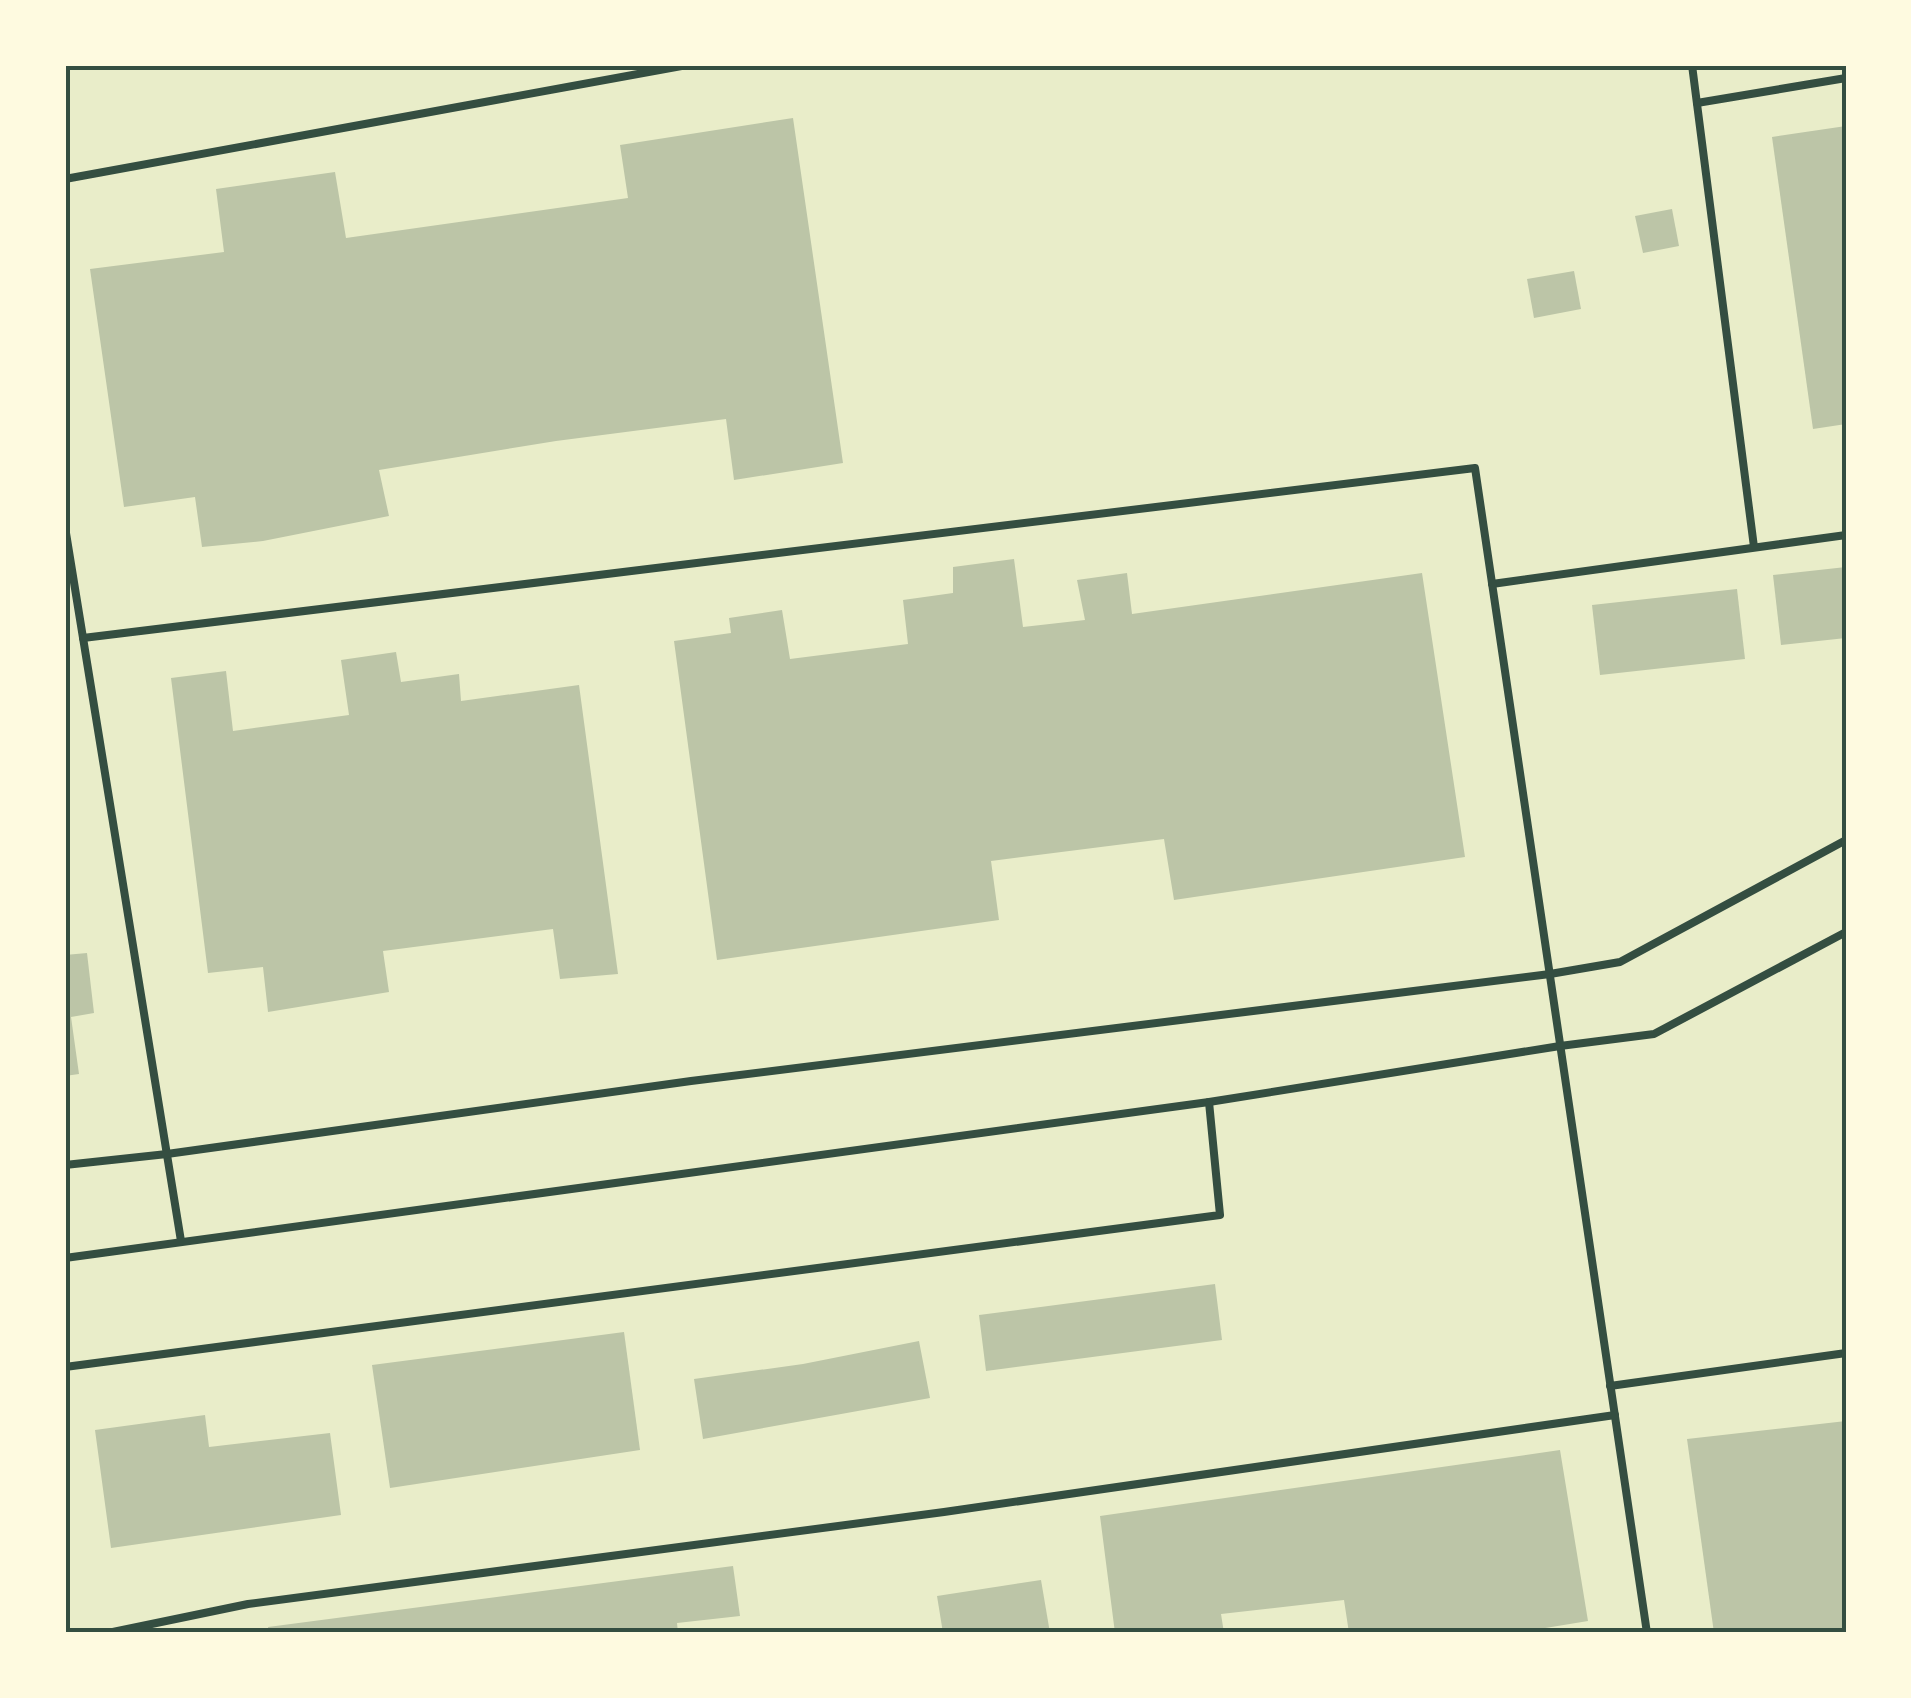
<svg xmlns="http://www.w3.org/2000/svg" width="1911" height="1698" viewBox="0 0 1911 1698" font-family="'Asap Condensed',sans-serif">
<rect width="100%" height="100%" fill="#e9edc9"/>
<g fill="#bcc5a7">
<path d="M793,118L843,463L734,480L726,419L556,441L379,470L389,516L263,541L202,547L195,497L124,507L90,269L224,252L216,189L335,172L346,238L628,198L620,145Z"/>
<path d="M1846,126V424L1813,429L1772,137Z"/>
<path d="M1672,209L1679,246L1643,253L1635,216Z"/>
<path d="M1574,271L1581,309L1534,318L1527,279Z"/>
<path d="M1014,559L1023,627L1085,620L1077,580L1127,573L1132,614L1422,573L1465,857L1174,900L1164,839L991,861L999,920L717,960L674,641L731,633L729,618L782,610L790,659L908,644L903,600L953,593V567Z"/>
<path d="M1846,567V638L1781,645L1773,575Z"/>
<path d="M1737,589L1745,659L1600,675L1592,605Z"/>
<path d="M396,652L401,682L459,674L461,701L579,685L618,974L560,979L553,929L383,951L389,992L268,1012L263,967L208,973L171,678L226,671L233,731L349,715L341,660Z"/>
<path d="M87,953L94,1013L71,1017L79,1074L65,1076V955Z"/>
<path d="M1215,1284L1222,1340L986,1371L979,1315Z"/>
<path d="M624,1332L640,1450L390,1488L372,1365Z"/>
<path d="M919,1341L930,1398L703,1439L694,1379L803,1364Z"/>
<path d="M205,1415L209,1447L330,1433L341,1515L111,1548L95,1430Z"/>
<path d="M1846,1421V1633H1714L1687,1439Z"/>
<path d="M1560,1450L1588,1621L1514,1633H1349L1344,1600L1221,1614L1224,1633H1115L1100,1516Z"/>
<path d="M733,1566L740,1616L677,1623L678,1633H269L268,1627Z"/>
<path d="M1041,1580L1050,1633H943L937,1596Z"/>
</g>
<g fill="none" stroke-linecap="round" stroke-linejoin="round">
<g stroke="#344e41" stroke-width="8">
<path d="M1692,65L1754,547"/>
<path d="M1697,103L1846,78"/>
<path d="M65,179L687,65"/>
<path d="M65,527L181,1241"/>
<path d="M1492,584L1846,535"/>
<path d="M83,638L1475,468L1647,1633"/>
<path d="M65,1165L167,1154L691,1081L1550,974L1620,962L1846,840"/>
<path d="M65,1258L1209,1102L1560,1046L1654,1034L1846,932"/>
<path d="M65,1367L1220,1215L1209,1102"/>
<path d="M1610,1386L1846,1353"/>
<path d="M108,1633L248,1604L944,1512L1615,1415"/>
</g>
</g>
<rect width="1911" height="1698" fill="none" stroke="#fefae0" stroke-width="135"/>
<rect x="68" y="68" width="1776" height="1562" fill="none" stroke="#344e41" stroke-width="4"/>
</svg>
